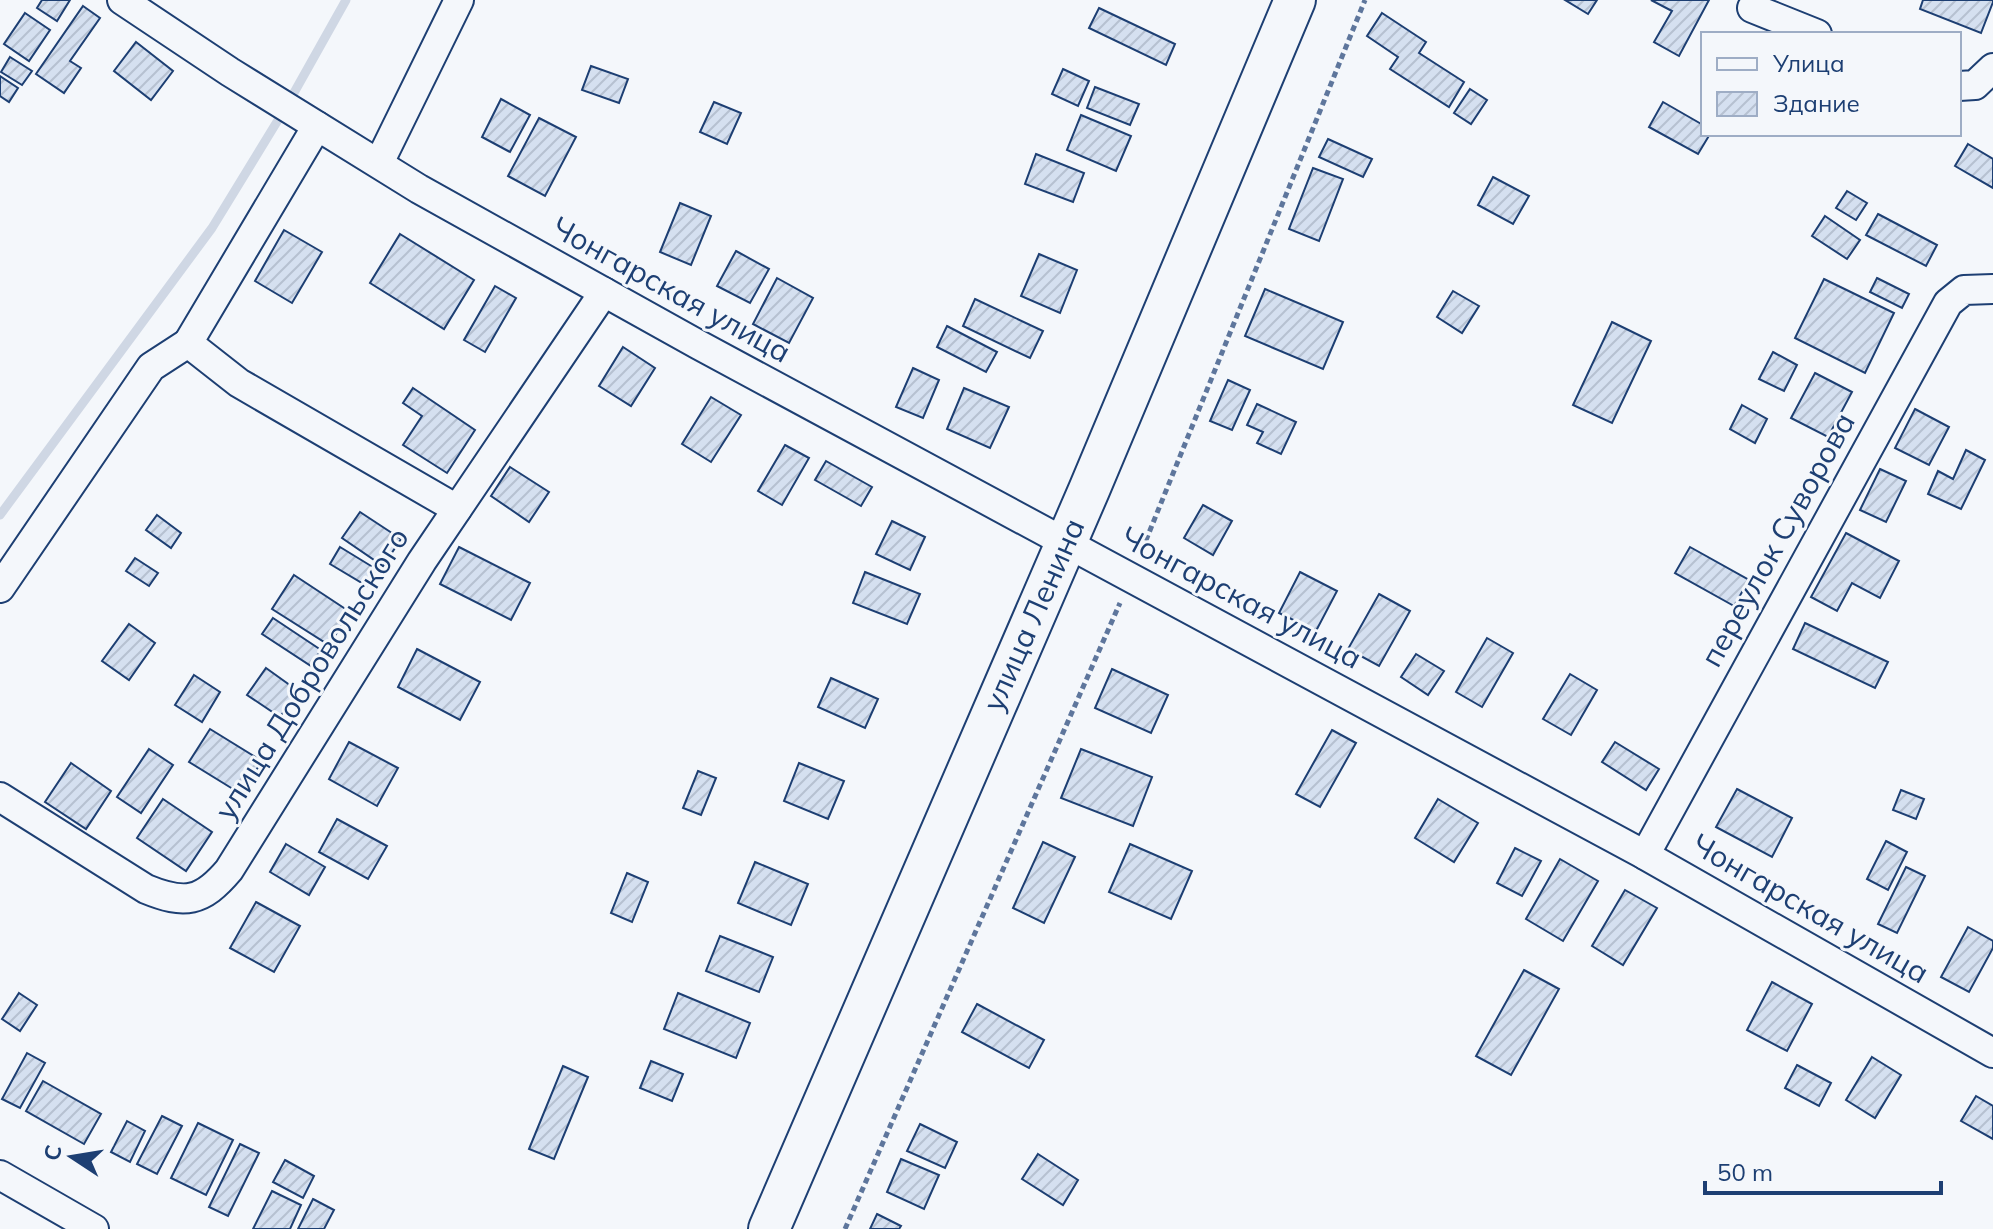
<svg xmlns="http://www.w3.org/2000/svg" width="1993" height="1229" viewBox="0 0 1993 1229" font-family="Mulish,sans-serif">
<defs>
<pattern id="building-hatch" width="6" height="6" patternUnits="userSpaceOnUse" patternTransform="scale(2)"><rect width="6" height="6" fill="#d5e0f0"/><path d="M-1 1l2-2M0 6l6-6M5 7l2-2" fill="none" stroke="#b6c1d1"/></pattern>
</defs>
<rect width="100%" height="100%" fill="#f4f7fb"/>
<g fill="none" stroke-linecap="round" stroke-linejoin="round">
<path stroke="#cfd7e4" stroke-width="9" d="M0,515L212,228L286,107L346,0"/>
</g>
<g fill="url(#building-hatch)" stroke="#1d3f73" stroke-width="2">
<path d="M42,0H70L57,21L37,8Z"/>
<path d="M1565,0H1597L1588,14Z"/>
<path d="M1651,0H1709L1679,56L1654,42L1672,11Z"/>
<path d="M1923,0H1993V2L1981,33L1920,9Z"/>
<path d="M83,6L100,18L70,61L81,68L64,93L36,74Z"/>
<path d="M1099,8L1175,44L1166,65L1089,28Z"/>
<path d="M25,13L50,30L29,61L4,44Z"/>
<path d="M1382,13L1426,42L1419,53L1464,82L1449,107L1390,69L1398,57L1367,36Z"/>
<path d="M136,42L173,71L151,100L114,71Z"/>
<path d="M10,57L32,71L22,85L1,72Z"/>
<path d="M591,66L628,79L619,103L582,90Z"/>
<path d="M1063,69L1089,81L1078,106L1052,94Z"/>
<path d="M0,76L18,88L9,102L0,96Z"/>
<path d="M1095,87L1139,104L1130,125L1087,108Z"/>
<path d="M1470,89L1487,100L1471,124L1454,113Z"/>
<path d="M501,99L530,115L510,152L482,137Z"/>
<path d="M714,102L741,113L727,144L700,132Z"/>
<path d="M1663,102L1703,125V134H1710L1698,154L1649,127Z"/>
<path d="M1081,115L1131,136L1116,171L1067,150Z"/>
<path d="M539,118L576,137L545,196L508,176Z"/>
<path d="M1328,139L1372,159L1363,177L1319,157Z"/>
<path d="M1968,144L1993,159V188L1955,166Z"/>
<path d="M1036,154L1084,173L1073,202L1025,184Z"/>
<path d="M1313,168L1343,179L1319,241L1289,229Z"/>
<path d="M1493,177L1529,196L1513,224L1478,205Z"/>
<path d="M1847,191L1867,203L1856,220L1836,208Z"/>
<path d="M680,203L711,216L691,265L660,252Z"/>
<path d="M1878,214L1937,245L1926,266L1866,235Z"/>
<path d="M1825,216L1860,240L1847,259L1812,236Z"/>
<path d="M284,230L322,252L292,303L255,281Z"/>
<path d="M400,234L474,280L444,329L370,283Z"/>
<path d="M736,251L769,269L750,303L717,286Z"/>
<path d="M1039,254L1077,270L1060,313L1021,296Z"/>
<path d="M777,278L813,298L789,343L753,324Z"/>
<path d="M1877,278L1909,294L1902,308L1870,292Z"/>
<path d="M1824,279L1894,313L1865,373L1795,338Z"/>
<path d="M495,286L516,298L485,352L464,340Z"/>
<path d="M1265,289L1343,322L1323,369L1245,336Z"/>
<path d="M1453,291L1479,306L1462,333L1437,317Z"/>
<path d="M975,299L1043,331L1030,358L963,326Z"/>
<path d="M1612,322L1651,341L1612,423L1573,405Z"/>
<path d="M947,326L997,352L986,372L937,347Z"/>
<path d="M623,347L655,368L631,406L599,386Z"/>
<path d="M1773,352L1797,365L1784,391L1759,379Z"/>
<path d="M913,368L939,380L923,418L896,407Z"/>
<path d="M1815,373L1852,392L1828,437L1791,418Z"/>
<path d="M1228,380L1250,390L1232,430L1210,421Z"/>
<path d="M413,388L475,430L447,473L403,445L422,416L403,403Z"/>
<path d="M964,388L1009,407L990,448L947,429Z"/>
<path d="M711,397L741,415L711,462L682,444Z"/>
<path d="M1257,404L1296,422L1281,454L1257,443L1263,432L1247,425Z"/>
<path d="M1742,405L1767,419L1755,443L1730,429Z"/>
<path d="M1915,409L1949,427L1929,465L1895,448Z"/>
<path d="M785,445L809,458L782,505L758,491Z"/>
<path d="M1966,450L1985,460L1961,509L1928,494L1938,471L1953,479Z"/>
<path d="M826,461L872,487L861,506L815,480Z"/>
<path d="M510,467L549,492L529,522L491,496Z"/>
<path d="M1880,469L1906,481L1886,522L1860,510Z"/>
<path d="M1203,505L1232,521L1213,555L1184,538Z"/>
<path d="M360,512L401,539L383,566L342,538Z"/>
<path d="M157,515L181,533L171,548L146,530Z"/>
<path d="M892,521L925,537L910,570L876,554Z"/>
<path d="M1846,533L1899,561L1880,598L1852,583L1837,611L1811,597Z"/>
<path d="M340,547L376,569L367,586L330,564Z"/>
<path d="M459,547L530,583L511,620L440,584Z"/>
<path d="M1690,547L1749,580L1734,606L1675,573Z"/>
<path d="M135,558L158,573L149,586L126,571Z"/>
<path d="M865,572L920,594L907,624L853,603Z"/>
<path d="M1300,572L1337,591L1316,631L1279,613Z"/>
<path d="M294,575L350,612L329,645L272,609Z"/>
<path d="M1379,594L1410,611L1379,666L1348,649Z"/>
<path d="M273,618L321,650L311,666L262,634Z"/>
<path d="M1805,623L1888,662L1875,688L1793,649Z"/>
<path d="M129,624L155,643L129,680L102,661Z"/>
<path d="M1487,638L1513,653L1482,707L1456,692Z"/>
<path d="M417,649L480,682L460,720L398,687Z"/>
<path d="M1416,654L1444,671L1428,695L1401,677Z"/>
<path d="M266,668L298,691L280,717L247,695Z"/>
<path d="M1112,669L1168,695L1151,733L1095,708Z"/>
<path d="M1570,674L1597,690L1571,735L1543,719Z"/>
<path d="M194,675L220,692L202,722L175,705Z"/>
<path d="M831,678L878,699L865,728L818,707Z"/>
<path d="M210,729L262,761L241,794L189,762Z"/>
<path d="M1332,730L1356,743L1320,807L1296,794Z"/>
<path d="M349,742L398,768L377,806L329,779Z"/>
<path d="M1615,742L1659,769L1646,790L1602,762Z"/>
<path d="M149,749L173,765L141,813L117,797Z"/>
<path d="M1081,749L1152,777L1133,826L1061,798Z"/>
<path d="M71,763L111,791L86,829L45,802Z"/>
<path d="M799,763L844,781L828,819L784,801Z"/>
<path d="M698,771L716,778L701,815L683,808Z"/>
<path d="M1737,789L1792,818L1772,857L1716,827Z"/>
<path d="M1901,790L1924,799L1916,819L1893,810Z"/>
<path d="M163,799L212,832L186,871L137,838Z"/>
<path d="M1438,799L1478,823L1454,862L1415,838Z"/>
<path d="M337,819L387,846L368,879L319,852Z"/>
<path d="M1886,841L1907,852L1888,890L1867,879Z"/>
<path d="M1043,842L1075,857L1044,923L1013,908Z"/>
<path d="M286,844L325,867L309,895L270,872Z"/>
<path d="M1130,844L1192,871L1171,919L1109,892Z"/>
<path d="M1515,848L1541,861L1522,896L1497,883Z"/>
<path d="M1560,859L1598,881L1563,941L1526,919Z"/>
<path d="M755,862L808,884L791,925L738,903Z"/>
<path d="M1906,867L1925,876L1897,933L1878,924Z"/>
<path d="M627,873L648,882L632,922L611,913Z"/>
<path d="M1625,890L1657,908L1623,965L1592,946Z"/>
<path d="M256,902L300,926L274,972L230,948Z"/>
<path d="M1968,927L1993,941V948L1969,992L1941,977Z"/>
<path d="M720,936L773,957L759,992L706,971Z"/>
<path d="M1524,970L1559,989L1511,1075L1476,1056Z"/>
<path d="M1772,982L1812,1004L1787,1051L1747,1030Z"/>
<path d="M19,993L37,1005L20,1031L2,1019Z"/>
<path d="M678,993L750,1023L736,1058L664,1029Z"/>
<path d="M977,1004L1044,1040L1029,1068L962,1032Z"/>
<path d="M27,1053L45,1063L20,1108L2,1099Z"/>
<path d="M1872,1057L1901,1075L1875,1118L1846,1100Z"/>
<path d="M651,1061L683,1074L672,1101L640,1088Z"/>
<path d="M1797,1065L1831,1083L1819,1106L1785,1088Z"/>
<path d="M563,1066L588,1077L554,1159L529,1149Z"/>
<path d="M43,1081L101,1114L84,1144L26,1111Z"/>
<path d="M1976,1096L1993,1106V1139L1961,1121Z"/>
<path d="M162,1116L182,1126L157,1174L137,1164Z"/>
<path d="M127,1121L145,1131L130,1162L111,1152Z"/>
<path d="M198,1123L233,1140L206,1195L171,1178Z"/>
<path d="M920,1124L957,1142L945,1168L907,1151Z"/>
<path d="M240,1144L259,1153L228,1216L209,1207Z"/>
<path d="M1038,1154L1078,1180L1063,1205L1022,1179Z"/>
<path d="M901,1159L939,1175L924,1209L887,1192Z"/>
<path d="M285,1160L314,1176L303,1198L273,1182Z"/>
<path d="M272,1191L301,1205L290,1229H253Z"/>
<path d="M313,1199L334,1210L324,1229H298Z"/>
<path d="M877,1214L901,1226L899,1229H870Z"/>
</g>
<g fill="none" stroke-linecap="round" stroke-linejoin="round">
<defs>
<g id="street">
<path d="M122,0L230,72L419,189L699,345L1645,855L1993,1053"/>
<path d="M1752,8L1817,34"/>
<path d="M1959,86L1975,85L1993,68"/>
<path d="M317,126L188,343L239,383L457,509"/>
<path d="M379,163L459,0"/>
<path d="M0,588L151,367L188,343"/>
<path d="M0,797L146,889C185,905 202,902 229,870L422,561L604,292"/>
<path d="M1645,855L1948,303L1964,290L1993,289"/>
<path d="M0,1175L94,1229"/>
</g>
<path id="secondary" d="M769,1229L1089,490L1295,0"/>
</defs>
<use href="#street" stroke="#1d3f73" stroke-width="32"/>
<use href="#secondary" stroke="#1d3f73" stroke-width="44"/>
<g stroke="#5e769c" stroke-width="5" stroke-dasharray="6 4" stroke-linecap="butt">
<path d="M1142,550L1365,0"/>
<path d="M845,1229L1120,603"/>
</g>
<use href="#street" stroke="#f4f7fb" stroke-width="28"/>
<use href="#secondary" stroke="#f4f7fb" stroke-width="40"/>
</g>
<g text-anchor="middle" stroke-width="6" stroke-linejoin="round" paint-order="stroke">
<g font-size="30" fill="#1d3f73" stroke="#f4f7fb">
<text transform="translate(671 290) rotate(29)" y="10">Чонгарская улица</text>
<text transform="translate(1778 540) rotate(-61)" y="10">переулок Суворова</text>
<text transform="translate(1241 598) rotate(28)" y="10">Чонгарская улица</text>
<text transform="translate(1034 615) rotate(-66)" y="10">улица Ленина</text>
<text transform="translate(312 674) rotate(-58)" y="10">улица Добровольского</text>
<text transform="translate(1810 909) rotate(30)" y="10">Чонгарская улица</text>
</g>
</g>
<rect x="1701" y="32" width="260" height="104" fill="#f4f7fb" stroke="#9eadc5" stroke-width="2"/>
<rect x="1717" y="58" width="40" height="12" fill="#f4f7fb" stroke="#9eadc5" stroke-width="2"/>
<text x="1773" y="72" font-size="24" fill="#1d3f73">Улица</text>
<rect x="1717" y="92" width="40" height="24" fill="url(#building-hatch)" stroke="#9eadc5" stroke-width="2"/>
<text x="1773" y="112" font-size="24" fill="#1d3f73">Здание</text>
<g transform="translate(72 1157) rotate(282)" stroke="#f4f7fb" stroke-width="6" paint-order="stroke">
<path d="M0-6L14 30L0 20L-14 30Z" fill="#1d3f73"/>
<text y="-12" font-size="22" font-weight="bold" text-anchor="middle" fill="#1d3f73">С</text>
</g>
<path d="M1705 1181v12h236v-12" fill="none" stroke="#1d3f73" stroke-width="4"/>
<text x="1717" y="1181" font-size="24" fill="#1d3f73" stroke="#f4f7fb" stroke-width="6" paint-order="stroke">50 m</text>
</svg>
